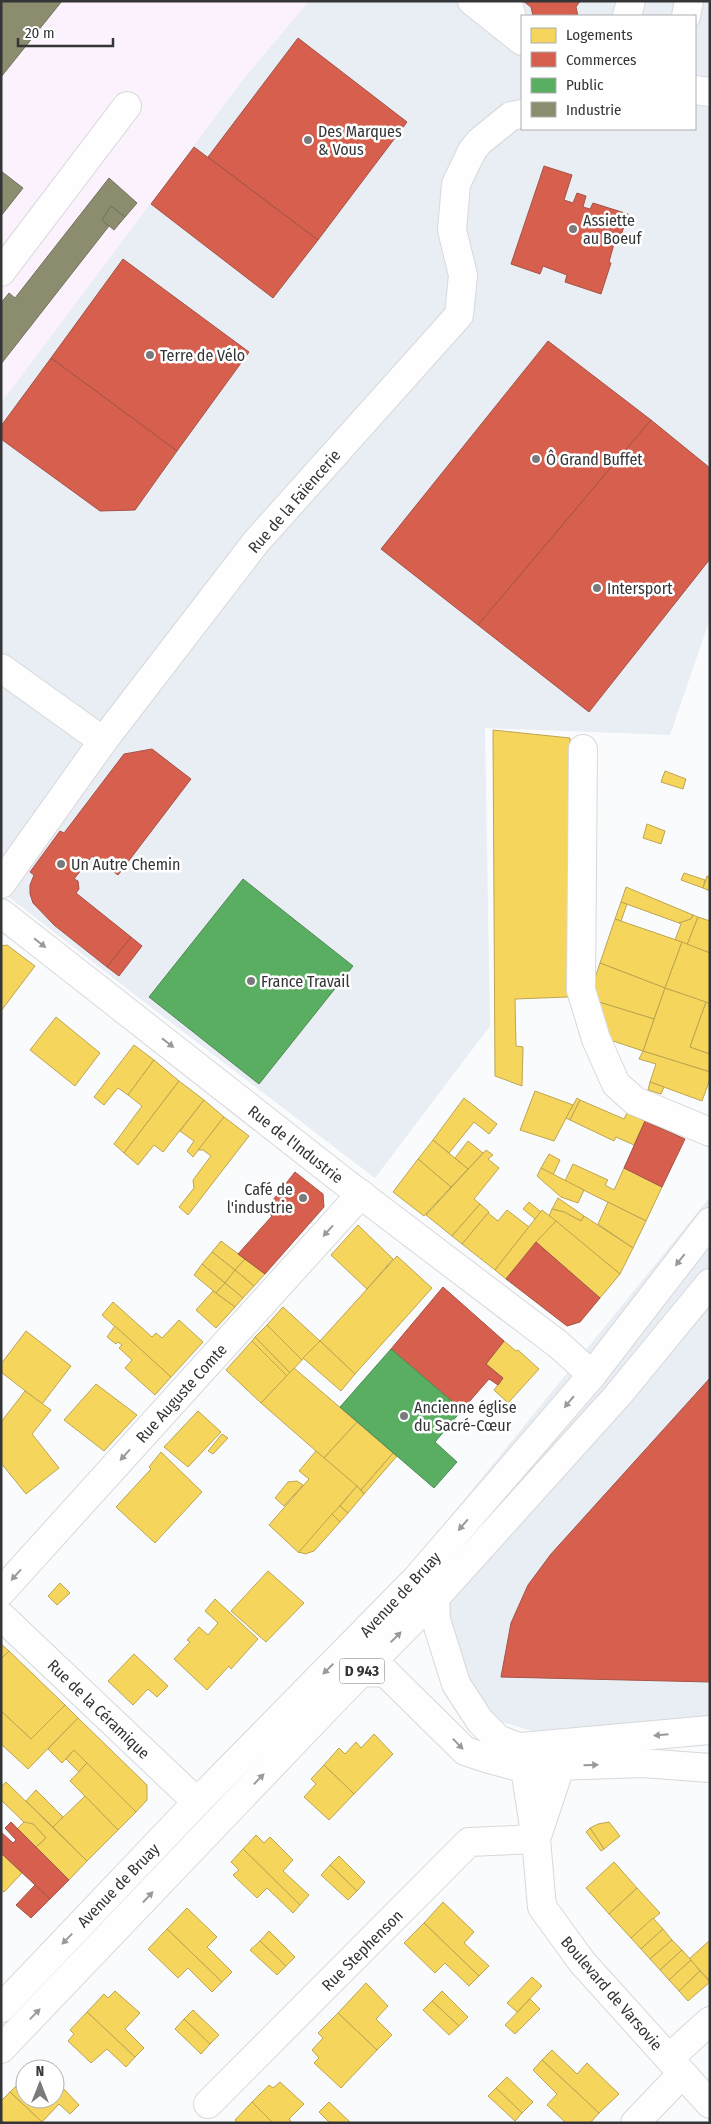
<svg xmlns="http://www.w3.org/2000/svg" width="711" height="2124" viewBox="0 0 711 2124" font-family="'Fira Sans Condensed',sans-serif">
<rect width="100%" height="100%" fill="#fafbfd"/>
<g fill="#e9edf4" fill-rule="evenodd">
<path d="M309,1H710V619L670,735L485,728L490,1026L375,1178L144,1002L1,891V403L244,78ZM522,16H695V129H522Z"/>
<path d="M710,1197V1716L545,1735L492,1719L456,1664L420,1554Z"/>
</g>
<path fill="#fbf2fd" d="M1,1H309L244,78L1,403Z"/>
<g fill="#f6d55c" stroke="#bca551">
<path d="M493,730L570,738L568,997L515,999L516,1046L523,1047L522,1086L495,1076Z"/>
<path d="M665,771L686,779L683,789L661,782Z"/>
<path d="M647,824L665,831L661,844L643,838Z"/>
<path d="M684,873L705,880L703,888L681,880Z"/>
<path d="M707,876L710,877V891L703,888Z"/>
<path d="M626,887L693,915L691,919L679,923L621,902Z"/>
<path d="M621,902L627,904L621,921L615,919Z"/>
<path d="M693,915L698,917L687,945L675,940L681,924L679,923L691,919Z"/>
<path d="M698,917L710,921V953L687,945Z"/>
<path d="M615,919L682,942L665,988L600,963Z"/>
<path d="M682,942L710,953V1004L665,988Z"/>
<path d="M7,945L35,966L1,1011V946Z"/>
<path d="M600,963L665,988L654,1019L599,1002L593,984Z"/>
<path d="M665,988L706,1002L690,1047L710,1054V1072L643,1051Z"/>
<path d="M599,1002L654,1019L643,1051L610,1040Z"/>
<path d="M706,1002L710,1004V1054L690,1047Z"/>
<path d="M56,1017L100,1053L75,1086L30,1050Z"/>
<path d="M134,1045L154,1060L128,1095L118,1088L104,1105L94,1097Z"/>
<path d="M643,1051L710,1072V1079L702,1101L650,1082L656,1064L639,1059Z"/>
<path d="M154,1060L179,1081L124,1153L114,1144L142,1106L128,1095Z"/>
<path d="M179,1081L204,1100L163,1152L154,1145L138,1165L124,1153Z"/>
<path d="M650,1082L664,1087L661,1094L648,1090Z"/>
<path d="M535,1091L573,1105L554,1141L520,1130Z"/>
<path d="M464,1098L497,1124L489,1134L474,1122L449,1153L433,1140Z"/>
<path d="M577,1098L580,1100L570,1120L566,1118Z"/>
<path d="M204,1100L224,1117L193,1157L187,1151L194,1141L180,1131Z"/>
<path d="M580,1100L624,1119L627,1113L645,1121L634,1145L616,1137L614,1141L570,1120Z"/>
<path d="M224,1117L249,1136L188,1215L179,1207L194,1188L193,1180L211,1156L203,1150H198Z"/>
<path d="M433,1140L468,1169L451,1187L418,1159Z"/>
<path d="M468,1141L483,1153L468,1169L455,1158Z"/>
<path d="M486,1150L493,1155L488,1159L499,1168L474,1199L480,1204L452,1236L426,1215Z"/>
<path d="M549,1154L560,1160L553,1175L541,1168Z"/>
<path d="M418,1159L451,1187L424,1216L393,1192Z"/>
<path d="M573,1164L608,1180L605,1185L614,1190L624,1168L662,1187L646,1221L565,1181Z"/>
<path d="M541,1168L584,1190L578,1203L561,1197L537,1176Z"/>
<path d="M558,1198L584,1216L581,1221L564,1212L552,1209Z"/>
<path d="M529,1202L541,1212L535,1219L523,1209Z"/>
<path d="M608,1202L646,1221L633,1248L598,1224Z"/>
<path d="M480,1204L489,1212L462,1244L452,1236Z"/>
<path d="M552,1209L564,1212L581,1221L584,1216L633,1248L620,1274L549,1216Z"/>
<path d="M507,1210L529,1227L495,1270L462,1244L488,1213L498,1221Z"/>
<path d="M542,1210L556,1221L506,1279L495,1270Z"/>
<path d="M556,1221L620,1274L600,1298L536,1242Z"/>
<path d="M358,1225L393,1259L367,1289L331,1255Z"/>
<path d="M221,1241L245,1259L235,1270L212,1252Z"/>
<path d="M212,1252L235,1270L225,1283L202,1264Z"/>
<path d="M397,1256L432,1288L355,1374L320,1341Z"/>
<path d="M245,1259L265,1274L254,1286L235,1270Z"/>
<path d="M202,1264L225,1283L216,1293L194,1275Z"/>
<path d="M235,1270L254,1286L243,1298L225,1283Z"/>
<path d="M225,1283L243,1298L235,1307L216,1293Z"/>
<path d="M213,1291L235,1307L216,1328L196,1310Z"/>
<path d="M113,1302L152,1337L156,1333L162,1338L179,1320L203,1342L171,1377L102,1315Z"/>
<path d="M283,1307L320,1341L302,1360L267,1325Z"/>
<path d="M267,1325L302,1360L290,1373L255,1337Z"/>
<path d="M115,1326L171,1377L155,1395L125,1368L132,1360L119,1348L122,1345L118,1342L116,1344L107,1337Z"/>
<path d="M26,1331L71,1366L42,1404L1,1372V1364Z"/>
<path d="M255,1337L290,1373L287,1376L252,1341Z"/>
<path d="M252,1341L287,1376L261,1403L226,1370Z"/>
<path d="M320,1341L355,1374L341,1391L303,1358Z"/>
<path d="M504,1341L516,1351L518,1350L539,1369L508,1403L494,1390L503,1378L486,1364Z"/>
<path d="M294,1368L357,1422L324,1458L261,1403Z"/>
<path d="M96,1384L137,1415L104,1451L64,1420Z"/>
<path d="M25,1391L51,1410L32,1434L59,1468L26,1494L1,1463V1422Z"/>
<path d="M198,1411L221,1432L188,1467L164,1447Z"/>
<path d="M357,1422L393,1453L361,1490L324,1458Z"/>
<path d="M222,1434L228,1438L213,1454L208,1451Z"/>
<path d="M316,1451L357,1486L299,1553L269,1525L309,1479L299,1471Z"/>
<path d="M161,1452L202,1492L155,1543L116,1507L151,1469L149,1467Z"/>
<path d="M393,1453L397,1456L364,1494L361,1490Z"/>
<path d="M297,1481L303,1485L284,1506L275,1498L288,1482Z"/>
<path d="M357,1486L364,1494L348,1513L340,1506Z"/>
<path d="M340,1506L348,1513L340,1522L332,1514Z"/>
<path d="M332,1514L340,1522L314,1551L305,1554L299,1552Z"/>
<path d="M268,1571L304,1603L266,1642L231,1611Z"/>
<path d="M60,1583L70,1593L57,1605L48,1596Z"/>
<path d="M215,1599L258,1639L231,1669L229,1666L207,1690L174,1659L190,1642L187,1640L199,1627L208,1635L218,1623L205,1611Z"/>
<path d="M1,1644L9,1651L1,1659Z"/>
<path d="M9,1651L65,1705L31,1739L1,1711V1659Z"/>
<path d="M134,1654L168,1686L157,1697L148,1689L133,1705L108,1681Z"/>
<path d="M65,1705L78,1718L28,1769L1,1744V1711L31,1739Z"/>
<path d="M78,1718L147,1785V1800L136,1812L74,1750L62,1763L48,1749Z"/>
<path d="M374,1734L393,1754L354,1794L324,1765L339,1748L345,1754L356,1742L361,1748Z"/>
<path d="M74,1750L87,1763L79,1772L66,1759Z"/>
<path d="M87,1763L136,1812L118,1830L70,1781Z"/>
<path d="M324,1765L354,1794L329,1820L304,1797L316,1784L311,1779Z"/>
<path d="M6,1782L87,1861L69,1880L36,1847L46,1838L33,1824H26L1,1800V1787Z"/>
<path d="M36,1790L63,1817L53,1827L26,1801Z"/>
<path d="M85,1796L118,1830L87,1861L53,1827Z"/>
<path d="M24,1822L33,1824L46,1838L36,1847L17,1829Z"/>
<path d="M609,1822L620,1836L604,1849L590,1828L598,1824Z"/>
<path d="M590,1828L604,1849L601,1851L586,1832Z"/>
<path d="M256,1835L264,1843L270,1837L293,1860L283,1871L309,1895L300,1905L243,1849Z"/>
<path d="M243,1849L300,1905L293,1913L267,1888L257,1898L233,1875L239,1870L231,1862Z"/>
<path d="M1,1853L22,1873L4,1892L1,1890Z"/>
<path d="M339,1856L365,1882L357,1891L330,1865Z"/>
<path d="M614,1862L637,1888L609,1914L586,1888Z"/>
<path d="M330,1865L357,1891L348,1900L321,1875Z"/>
<path d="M637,1888L660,1913L631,1938L609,1914Z"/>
<path d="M443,1902L474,1932L464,1943L489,1966L479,1976L424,1923Z"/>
<path d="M187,1908L217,1937L207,1947L232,1972L222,1982L167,1929Z"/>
<path d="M653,1918L663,1929L641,1949L631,1938Z"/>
<path d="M424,1923L479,1976L469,1986L445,1963L435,1973L404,1943Z"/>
<path d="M167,1929L222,1982L212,1992L188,1968L178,1978L148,1949Z"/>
<path d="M663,1929L672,1940L650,1959L641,1949Z"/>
<path d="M269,1931L295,1957L286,1966L260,1941Z"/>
<path d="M672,1940L682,1950L660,1970L650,1959Z"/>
<path d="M710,1940V1981L689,1959Z"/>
<path d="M260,1941L286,1966L277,1975L250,1950Z"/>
<path d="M682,1950L691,1960L669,1980L660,1970Z"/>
<path d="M691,1960L700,1971L679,1991L669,1980Z"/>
<path d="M700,1971L710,1982L688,2001L679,1991Z"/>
<path d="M532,1977L542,1986L517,2012L507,2003Z"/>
<path d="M366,1983L388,2006L376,2019L392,2035L377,2050L338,2013Z"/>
<path d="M115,1991L140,2013L125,2029L144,2048L135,2057L87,2012L104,1994L108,1998Z"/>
<path d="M442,1991L468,2017L459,2026L432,2001Z"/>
<path d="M530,1999L540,2009L515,2034L505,2025Z"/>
<path d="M432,2001L459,2026L449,2035L423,2010Z"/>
<path d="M193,2010L219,2035L210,2044L184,2019Z"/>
<path d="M87,2012L135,2057L126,2067L107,2049L91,2063L68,2041L74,2034L70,2030Z"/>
<path d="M338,2013L377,2050L341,2088L314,2063L319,2058L312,2050L323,2038L318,2033Z"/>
<path d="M184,2019L210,2044L201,2054L175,2029Z"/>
<path d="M552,2050L577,2074L587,2063L619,2094L599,2113L542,2060Z"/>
<path d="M542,2060L599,2113L590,2123H566L547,2105L557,2094L533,2070Z"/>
<path d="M507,2077L533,2102L522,2113L496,2088Z"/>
<path d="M23,2079L25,2081V2099H55V2085L58,2088L61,2086L79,2105L70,2114L59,2104L42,2122L10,2092Z"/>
<path d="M280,2082L304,2104L289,2119L292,2123H273L252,2102L269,2085L273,2088Z"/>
<path d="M496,2088L522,2113L515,2121L488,2096Z"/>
<path d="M10,2092L42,2122L41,2123H5L1,2120V2101Z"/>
<path d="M252,2102L273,2123H238L235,2120Z"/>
<path d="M329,2102L351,2123H330L319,2112Z"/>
</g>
<g fill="#d6604d" stroke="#a55346">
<path d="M523,1H580L576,7L578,16H533L531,7Z"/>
<path d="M298,38L407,122L318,240L208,157Z"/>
<path d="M194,147L318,240L273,298L151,204Z"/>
<path d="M544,166L572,175L564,200L573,203L577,193L586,196L583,207L590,209L593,203L628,214L618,245L614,244L609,262L611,263L601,294L565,282L567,275L543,266L540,274L511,264Z"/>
<path d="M123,259L249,352L177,451L51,358Z"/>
<path d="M548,341L651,420L478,625L381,549Z"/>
<path d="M51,358L177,451L135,510L100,511L1,439V426Z"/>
<path d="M651,420L710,468V559L589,712L478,625Z"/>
<path d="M152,749L191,779L118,875L92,856L74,879L78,881L79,889L76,893L131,937L107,967L54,925L33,903L30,894V885L34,875L30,872L60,831L64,833L124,754Z"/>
<path d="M131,937L142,946L119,976L107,967Z"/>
<path d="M645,1121L685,1139L662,1187L624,1168Z"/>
<path d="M295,1172L323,1194L324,1207L265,1274L238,1254L272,1216L265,1210Z"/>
<path d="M536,1242L600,1298L580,1322L567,1326L506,1279Z"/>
<path d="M443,1287L504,1341L486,1364L503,1378L498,1385L489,1379L462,1410L391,1349Z"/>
<path d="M710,1378V1682L501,1677L511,1623L528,1585L551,1554Z"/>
<path d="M11,1822L69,1880L50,1899L1,1853V1832L13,1843L16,1840L5,1828Z"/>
<path d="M35,1885L50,1899L31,1918L16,1905Z"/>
</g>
<g fill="#5aae61" stroke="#4f8a54">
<path d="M243,879L353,966L259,1084L149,997Z"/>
<path d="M391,1349L462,1410L435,1442L457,1462L434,1488L340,1407Z"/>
</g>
<g fill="#8c8c6e" stroke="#72725e">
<path d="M1,1H62L1,77Z"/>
<path d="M1,171L23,188L1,216Z"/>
<path d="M109,178L137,203L125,217L111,206L102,220L109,226L1,364V303L9,293L15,298Z"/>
<path d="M111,206L125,217L114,230L102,220Z"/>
</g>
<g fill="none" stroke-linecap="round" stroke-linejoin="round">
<defs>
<g id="minor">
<path d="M472,1L522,41"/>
<path d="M504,1L508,4L518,38"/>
<path d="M627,16L631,1"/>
<path d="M686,16L689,1"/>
<path d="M695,90L710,92"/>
<path d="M1,272L127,106"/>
<path d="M1,668L103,741"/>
<path d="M583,749L581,990L596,1039L616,1084L635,1101L710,1132"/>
<path d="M1,884L103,741L256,542L459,315L463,275L452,230L456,184L472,151L479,142L511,116L522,114"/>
<path d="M1,913L343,1181L559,1345L592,1375"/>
<path d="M1,1592L361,1194"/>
<path d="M435,1598L436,1620L456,1684L480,1721L498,1739L518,1747L532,1746L710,1730"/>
<path d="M1,1616L197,1802"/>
<path d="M361,1672L386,1673L465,1751L486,1758L525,1769L557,1766L642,1763L710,1768"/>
<path d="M525,1769L536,1839L542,1907L582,1962L710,2104"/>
<path d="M538,1833L557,1776V1766"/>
<path d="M669,2058L710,2021"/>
<path d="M208,2104L469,1842L536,1839"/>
<path d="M635,2123L682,2074"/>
</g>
<g id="major">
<path d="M1,2008L197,1802L417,1578L592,1375L710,1222"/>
<path d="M1,2049L338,1696L435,1598L618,1395L710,1283"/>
</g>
</defs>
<use href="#minor" stroke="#d7d8d9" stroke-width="30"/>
<use href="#major" stroke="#d7d8d9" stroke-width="30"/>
<use href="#minor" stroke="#fefeff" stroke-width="28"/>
<use href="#major" stroke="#fefeff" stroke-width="28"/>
</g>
<defs><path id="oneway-solid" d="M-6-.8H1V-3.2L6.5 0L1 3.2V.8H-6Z" transform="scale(1.25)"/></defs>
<g fill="#999a9b">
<use href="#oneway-solid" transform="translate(40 943) rotate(38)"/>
<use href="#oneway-solid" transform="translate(168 1043) rotate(38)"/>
<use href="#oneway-solid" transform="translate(328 1231) rotate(132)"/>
<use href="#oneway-solid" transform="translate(680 1260) rotate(128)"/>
<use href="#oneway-solid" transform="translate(569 1402) rotate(130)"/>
<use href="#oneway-solid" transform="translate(125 1455) rotate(132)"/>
<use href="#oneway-solid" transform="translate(463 1525) rotate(131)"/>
<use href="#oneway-solid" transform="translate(16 1575) rotate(132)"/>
<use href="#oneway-solid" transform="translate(396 1637) rotate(-45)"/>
<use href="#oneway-solid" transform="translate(328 1669) rotate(135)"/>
<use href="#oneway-solid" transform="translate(661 1735) rotate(175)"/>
<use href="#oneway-solid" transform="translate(458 1744) rotate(46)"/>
<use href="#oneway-solid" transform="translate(591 1765) rotate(-2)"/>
<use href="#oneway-solid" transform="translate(259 1779) rotate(-46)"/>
<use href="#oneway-solid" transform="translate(148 1897) rotate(-47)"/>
<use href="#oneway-solid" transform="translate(67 1939) rotate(134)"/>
<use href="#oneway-solid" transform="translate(35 2014) rotate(-46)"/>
</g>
<g fill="#797a7c" stroke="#fff" stroke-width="2">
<circle cx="308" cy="140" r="5"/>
<circle cx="573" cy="229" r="5"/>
<circle cx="150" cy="355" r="5"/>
<circle cx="536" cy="459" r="5"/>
<circle cx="597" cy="588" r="5"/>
<circle cx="61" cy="864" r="5"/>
<circle cx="251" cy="981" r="5"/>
<circle cx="303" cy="1198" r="5"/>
<circle cx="404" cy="1416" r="5"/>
</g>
<g text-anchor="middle" stroke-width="5" stroke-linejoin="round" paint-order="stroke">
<rect fill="#fff" stroke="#717273" stroke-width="1" x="339.5" y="1658.5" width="45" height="25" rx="4"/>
<g font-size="15" font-weight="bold" fill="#343537">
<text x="362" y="1676">D 943</text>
</g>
<g font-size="16" fill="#343537" stroke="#fff" text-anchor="start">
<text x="318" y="137">Des Marques<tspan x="318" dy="18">&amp; Vous</tspan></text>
<text x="583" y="226">Assiette<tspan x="583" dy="18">au Boeuf</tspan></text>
<text x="160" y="361">Terre de Vélo</text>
<text x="546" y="465">Ô Grand Buffet</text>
<text x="607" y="594">Intersport</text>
<text x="71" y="870">Un Autre Chemin</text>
<text x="261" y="987">France Travail</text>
<text x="293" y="1195" text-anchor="end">Café de<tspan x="293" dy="18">l'industrie</tspan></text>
<text x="414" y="1413">Ancienne église<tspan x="414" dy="18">du Sacré-Cœur</tspan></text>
</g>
<g font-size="16" fill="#343537" stroke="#fff">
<text transform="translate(294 501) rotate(-49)" y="6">Rue de la Faïencerie</text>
<text transform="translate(296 1144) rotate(38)" y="6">Rue de l'Industrie</text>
<text transform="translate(181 1393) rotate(-48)" y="6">Rue Auguste Comte</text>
<text transform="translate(400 1594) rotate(-47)" y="6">Avenue de Bruay</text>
<text transform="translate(99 1709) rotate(44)" y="6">Rue de la Céramique</text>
<text transform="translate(118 1885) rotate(-46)" y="6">Avenue de Bruay</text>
<text transform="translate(362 1950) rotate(-45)" y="6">Rue Stephenson</text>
<text transform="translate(612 1993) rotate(49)" y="6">Boulevard de Varsovie</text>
</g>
</g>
<rect width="711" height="2124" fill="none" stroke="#343537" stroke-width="5"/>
<rect x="521" y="15" width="175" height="115" fill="#ffffff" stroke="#aeaeaf"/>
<rect x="531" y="28" width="25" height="15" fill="#f6d55c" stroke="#aeaeaf"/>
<text x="566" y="40" font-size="15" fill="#343537">Logements</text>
<rect x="531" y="52" width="25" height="15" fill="#d6604d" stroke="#aeaeaf"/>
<text x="566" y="65" font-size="15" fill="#343537">Commerces</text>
<rect x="531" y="78" width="25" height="15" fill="#5aae61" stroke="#aeaeaf"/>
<text x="566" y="90" font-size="15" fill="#343537">Public</text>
<rect x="531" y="102" width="25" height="15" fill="#8c8c6e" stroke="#aeaeaf"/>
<text x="566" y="115" font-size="15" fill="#343537">Industrie</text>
<g transform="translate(40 2084)"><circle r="24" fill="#ffffff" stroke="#aeaeaf"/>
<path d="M0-4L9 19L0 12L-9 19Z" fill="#797a7c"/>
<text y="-8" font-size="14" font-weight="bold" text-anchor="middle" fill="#343537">N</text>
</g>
<path d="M18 38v8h95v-8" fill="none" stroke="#343537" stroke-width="2.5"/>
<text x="25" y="38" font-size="15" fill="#343537" stroke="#ffffff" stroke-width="4" paint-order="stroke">20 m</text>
</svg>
